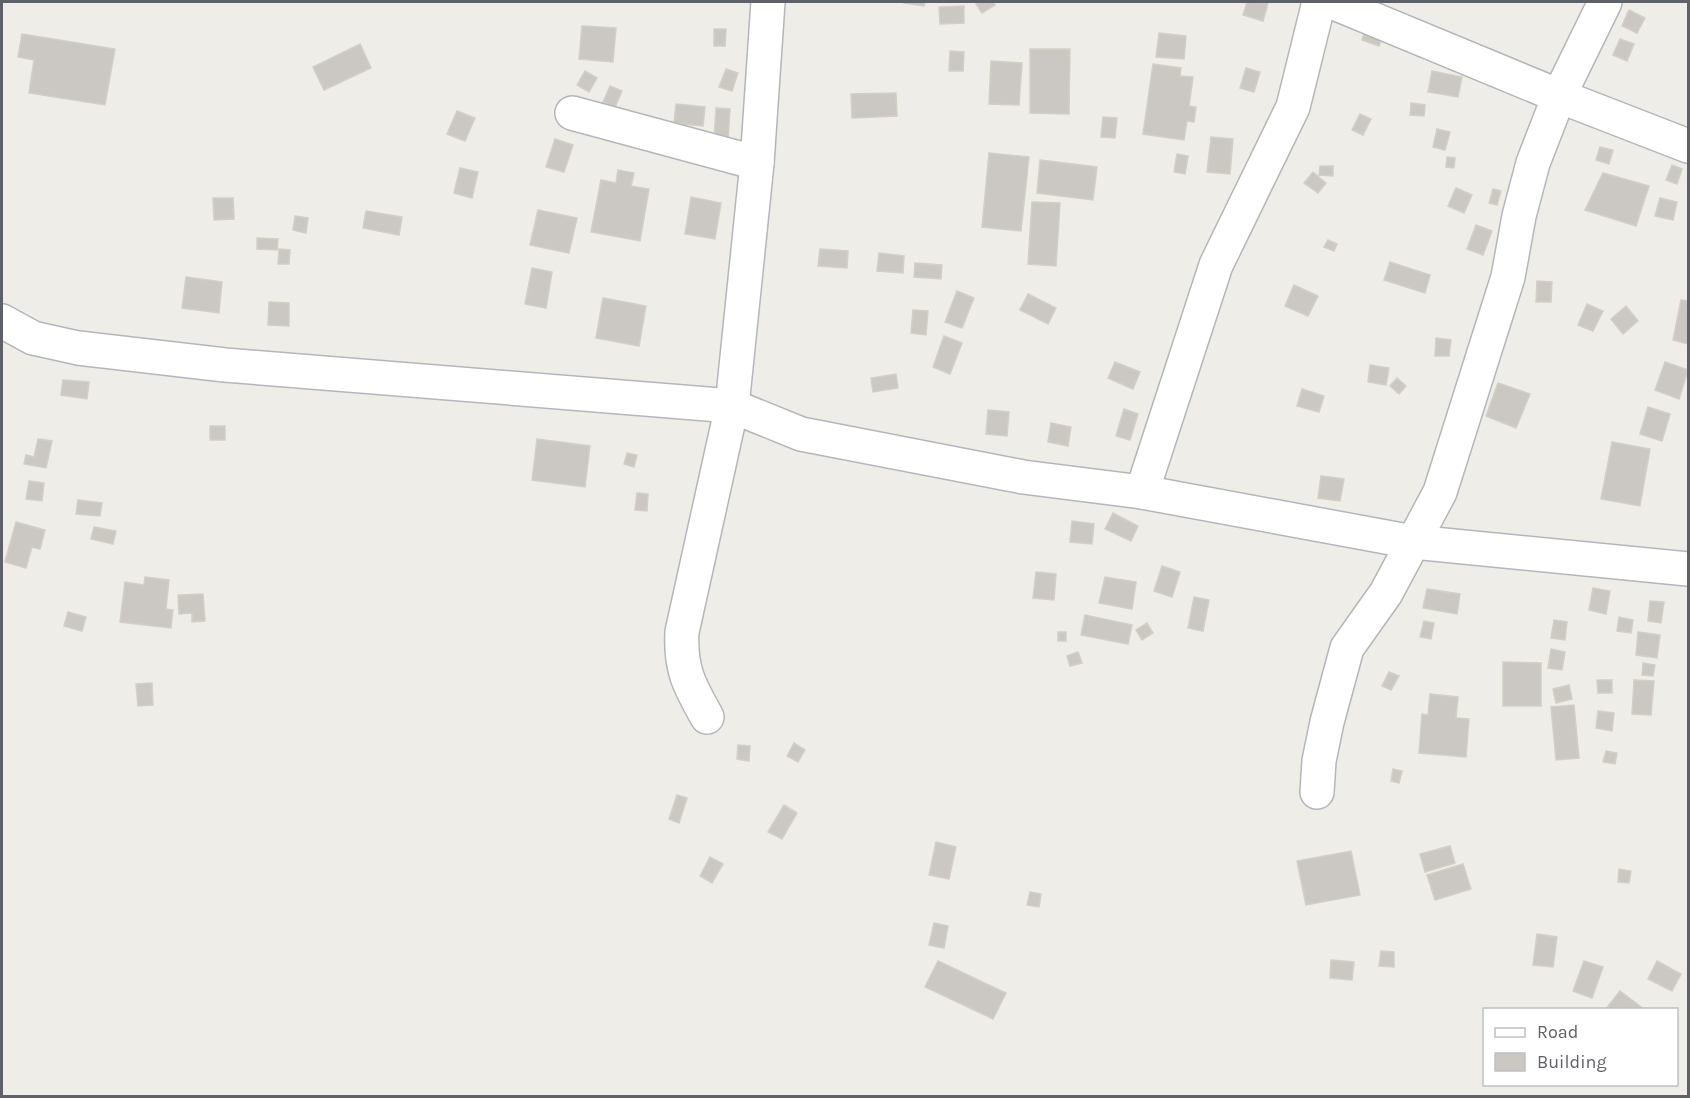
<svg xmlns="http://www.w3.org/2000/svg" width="1690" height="1098" viewBox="0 0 1690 1098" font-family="Karla,sans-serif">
<rect width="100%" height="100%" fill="#efede7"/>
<g fill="#cbc8c4" stroke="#d3cfc5" stroke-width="1.5">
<path d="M904,2H925L924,6L904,3Z"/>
<path d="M980,2H993L995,5L982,13L976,4Z"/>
<path d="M1247,2L1268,3L1263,21L1243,15Z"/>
<path d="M964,6V23L940,24L939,7Z"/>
<path d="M1629,10L1645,18L1637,33L1622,26Z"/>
<path d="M1367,23L1385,29L1379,46L1362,40Z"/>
<path d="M582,26L616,28L613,62L579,59Z"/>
<path d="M714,29H726L725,46H714Z"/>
<path d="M1159,33L1186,36L1184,59L1156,57Z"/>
<path d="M22,34L115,49L105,105L29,93L34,60L18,57Z"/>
<path d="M1620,39L1634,44L1627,61L1613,55Z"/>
<path d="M360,44L371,68L324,90L313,67Z"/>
<path d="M1030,49H1070L1069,114L1030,113Z"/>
<path d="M950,51L964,52L963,71H949Z"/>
<path d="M991,61L1022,63L1019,105L989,104Z"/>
<path d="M1153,64L1181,68L1180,76L1193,77L1189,106L1196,107L1194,122L1187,121L1184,140L1143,134Z"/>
<path d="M1246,68L1260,72L1254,92L1240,88Z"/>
<path d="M726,69L738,73L732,91L719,87Z"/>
<path d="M585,71L597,78L589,92L577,85Z"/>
<path d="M1432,71L1462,77L1458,97L1428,92Z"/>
<path d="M610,86L622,91L615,107L603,102Z"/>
<path d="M896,93L897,116L852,118L851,94Z"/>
<path d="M1411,103L1425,105L1424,116L1410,115Z"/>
<path d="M676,104L705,107L703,126L674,123Z"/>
<path d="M716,108L730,109L728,141L714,140Z"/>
<path d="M457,111L475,118L465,141L447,134Z"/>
<path d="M1360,114L1371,119L1363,135L1352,130Z"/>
<path d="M1103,117L1117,118L1115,138L1101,137Z"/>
<path d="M1437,129L1450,132L1445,150L1433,147Z"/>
<path d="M1211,137L1233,139L1230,174L1207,172Z"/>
<path d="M555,139L573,145L564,172L546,167Z"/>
<path d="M1600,147L1613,150L1609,164L1596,160Z"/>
<path d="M989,153L1029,157L1021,231L982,227Z"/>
<path d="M1177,154L1188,156L1185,174L1174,172Z"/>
<path d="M1447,157L1455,158L1454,168L1446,167Z"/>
<path d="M1040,160L1097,167L1093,200L1037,193Z"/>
<path d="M1672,165L1682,169L1677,184L1666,180Z"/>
<path d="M1320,166H1333V176L1319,175Z"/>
<path d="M460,168L478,172L472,198L454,193Z"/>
<path d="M618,170L634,173L631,186L649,189L640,241L591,232L601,180L616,183Z"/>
<path d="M1313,172L1326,183L1318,193L1304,183Z"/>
<path d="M1603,173L1649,186L1636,226L1585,210Z"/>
<path d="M1456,188L1472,195L1464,213L1448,206Z"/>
<path d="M1493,189L1501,191L1497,205L1489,203Z"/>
<path d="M691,197L721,203L715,239L685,234Z"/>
<path d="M213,198H233L234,219L214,220Z"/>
<path d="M1660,198L1677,202L1673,220L1655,216Z"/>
<path d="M1032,202L1060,203L1056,266L1028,264Z"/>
<path d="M538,210L577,218L569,253L530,245Z"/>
<path d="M366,211L402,217L399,235L363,228Z"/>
<path d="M295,216L308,218L306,233L293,230Z"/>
<path d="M1476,225L1492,231L1483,255L1467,249Z"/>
<path d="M257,238L278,239L277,250L257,249Z"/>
<path d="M1328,240L1337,244L1334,251L1324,247Z"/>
<path d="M279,249L290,250L289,264H278Z"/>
<path d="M820,249L848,251L847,268L818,266Z"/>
<path d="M879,253L904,256L903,273L877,271Z"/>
<path d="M1390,262L1430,275L1425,293L1384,280Z"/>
<path d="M915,263L942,265L941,279L914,277Z"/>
<path d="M532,268L552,272L546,308L525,304Z"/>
<path d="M186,277L222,282L219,313L182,308Z"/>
<path d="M1537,281L1552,282L1551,302H1536Z"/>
<path d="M1294,285L1318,296L1308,316L1285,306Z"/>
<path d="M957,291L974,298L962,328L945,322Z"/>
<path d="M1028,294L1056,308L1048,324L1020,310Z"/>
<path d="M603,298L646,306L639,346L596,338Z"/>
<path d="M1681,300L1688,301V344L1673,340Z"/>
<path d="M269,302L289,303V326L268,325Z"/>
<path d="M1587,304L1603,311L1593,331L1578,325Z"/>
<path d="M1626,306L1638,321L1623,334L1611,319Z"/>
<path d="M913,310L928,311L926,335L911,333Z"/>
<path d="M944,336L962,343L950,374L933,367Z"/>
<path d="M1436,338L1451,340L1449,356H1435Z"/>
<path d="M1115,362L1140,372L1133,389L1108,378Z"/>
<path d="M1665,362L1688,370L1679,399L1655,390Z"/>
<path d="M1370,365L1389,368L1386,385L1368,382Z"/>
<path d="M896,374L898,388L873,392L871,378Z"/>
<path d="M1397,378L1406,386L1399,394L1390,386Z"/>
<path d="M63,380L89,382L87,399L61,395Z"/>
<path d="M1498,383L1530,394L1516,428L1486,416Z"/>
<path d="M1302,389L1324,396L1319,412L1297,406Z"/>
<path d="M1648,407L1670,414L1662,441L1640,434Z"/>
<path d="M1124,409L1138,414L1130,440L1116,436Z"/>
<path d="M988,410L1009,412L1007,436L986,434Z"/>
<path d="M1051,423L1071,427L1068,446L1048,442Z"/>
<rect x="210" y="426" width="15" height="14"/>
<path d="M38,439L52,441L46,468L24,464L26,455L34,457Z"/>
<path d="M537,439L590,446L585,487L532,480Z"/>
<path d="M1612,442L1650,449L1640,506L1601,499Z"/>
<path d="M627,453L637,455L634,467L624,464Z"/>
<path d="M1321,476L1344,479L1340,501L1318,498Z"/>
<path d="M29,481L44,483L42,501L26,499Z"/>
<path d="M637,493L648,494L647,511L635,510Z"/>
<path d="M78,500L102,503L100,516L76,514Z"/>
<path d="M1113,513L1138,526L1131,541L1105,529Z"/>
<path d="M1072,521L1094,524L1092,544L1070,542Z"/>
<path d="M16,522L45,530L40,549L32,547L26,568L5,562Z"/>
<path d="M94,527L116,531L113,544L91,539Z"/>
<path d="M1162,566L1180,572L1172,597L1154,591Z"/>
<path d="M1036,572L1056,574L1054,600L1033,598Z"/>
<path d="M145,577L169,580L166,609L173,610L171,628L120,622L125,582L144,585Z"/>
<path d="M1105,577L1136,582L1132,609L1099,603Z"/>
<path d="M1593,588L1610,591L1606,614L1589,610Z"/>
<path d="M1427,589L1460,594L1457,614L1423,608Z"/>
<path d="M203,594L205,621L192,622V613L179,614L178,595Z"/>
<path d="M1194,597L1209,600L1203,631L1188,628Z"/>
<path d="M1650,601L1664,602L1661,623L1648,621Z"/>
<path d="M68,612L86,617L82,631L64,626Z"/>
<path d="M1085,615L1132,625L1128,644L1081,635Z"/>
<path d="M1619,617L1633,620L1631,633L1617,631Z"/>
<path d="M1554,620L1567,622L1565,640L1551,638Z"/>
<path d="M1424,621L1434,623L1431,639L1420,637Z"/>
<path d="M1147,623L1153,633L1142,640L1136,630Z"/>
<rect x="1058" y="632" width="8" height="9"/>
<path d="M1638,632L1660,635L1657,658L1636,655Z"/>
<path d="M1551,649L1565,652L1562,670L1548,668Z"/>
<path d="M1078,652L1082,663L1070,666L1067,656Z"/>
<path d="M1503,662L1541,663V706H1503Z"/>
<path d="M1643,663L1655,665L1653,676L1642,675Z"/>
<path d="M1389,672L1399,676L1391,690L1382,686Z"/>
<path d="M1597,680H1612V693H1598Z"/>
<path d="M1634,680L1654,681L1651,715L1632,714Z"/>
<path d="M152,683L153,705L138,706L136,684Z"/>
<path d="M1569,685L1572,699L1556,703L1553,689Z"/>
<path d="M1430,694L1458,697L1456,718L1469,719L1466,757L1419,753L1422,714L1428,715Z"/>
<path d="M1574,705L1579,758L1556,760L1551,707Z"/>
<path d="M1598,711L1614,713L1612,731L1596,728Z"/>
<path d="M794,743L805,750L798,762L787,756Z"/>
<path d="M738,745L750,746L749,761L737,759Z"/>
<path d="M1606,751L1617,753L1615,764L1603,762Z"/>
<path d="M1393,769L1402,771L1399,783L1391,781Z"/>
<path d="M677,795L687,798L679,823L669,819Z"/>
<path d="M784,805L797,813L782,839L768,832Z"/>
<path d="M936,842L956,847L949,879L929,875Z"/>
<path d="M1450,846L1455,863L1425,872L1420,854Z"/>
<path d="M1351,851L1360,895L1306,905L1297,861Z"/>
<path d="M710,857L723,864L712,883L700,876Z"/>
<path d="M1463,864L1471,889L1435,900L1427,875Z"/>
<path d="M1619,869L1631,871L1629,883L1618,882Z"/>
<path d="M1030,892L1041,894L1039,907L1027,905Z"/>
<path d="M934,923L948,926L944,948L929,945Z"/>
<path d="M1537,934L1557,937L1553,967L1533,965Z"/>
<path d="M1381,951L1394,952V967L1379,966Z"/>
<path d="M1331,960L1354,962L1352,980L1330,978Z"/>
<path d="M938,961L1006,993L993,1019L925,987Z"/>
<path d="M1584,961L1603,967L1592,998L1573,991Z"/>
<path d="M1657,961L1681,974L1672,991L1648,979Z"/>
<path d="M1620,991L1644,1009L1643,1010H1605Z"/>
</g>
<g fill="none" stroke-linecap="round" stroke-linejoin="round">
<defs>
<g id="minor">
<path d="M1332,2L1559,96L1688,146"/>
<path d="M572,113L757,163"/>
<path d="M2,321L33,338L78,348L225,365L732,406L801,434L1023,477L1142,492L1413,542L1688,569"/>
<path d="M1142,492L1216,265L1293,107L1319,2"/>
<path d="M707,717C689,685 680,669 682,632L732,406L757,163L768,2"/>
<path d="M1317,792L1319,761L1327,722L1347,648L1386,593L1440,492L1508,277L1519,216L1533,163L1559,96L1605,2"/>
</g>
</defs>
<use href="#minor" stroke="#b4b6ba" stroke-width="36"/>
<use href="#minor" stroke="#fff" stroke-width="33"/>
</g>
<rect width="1690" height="1098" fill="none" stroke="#5e6166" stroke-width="6"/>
<rect x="1483" y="1008" width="195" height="78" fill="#ffffff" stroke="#bfc0c2" stroke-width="1.5"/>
<rect x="1495" y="1028" width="30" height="9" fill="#ffffff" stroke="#bfc0c2" stroke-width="1.5"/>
<text x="1537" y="1038" font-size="18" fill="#5e6166">Road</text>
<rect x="1495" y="1053" width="30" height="18" fill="#cbc8c4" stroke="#bfc0c2" stroke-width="1.5"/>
<text x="1537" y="1068" font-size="18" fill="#5e6166">Building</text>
</svg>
